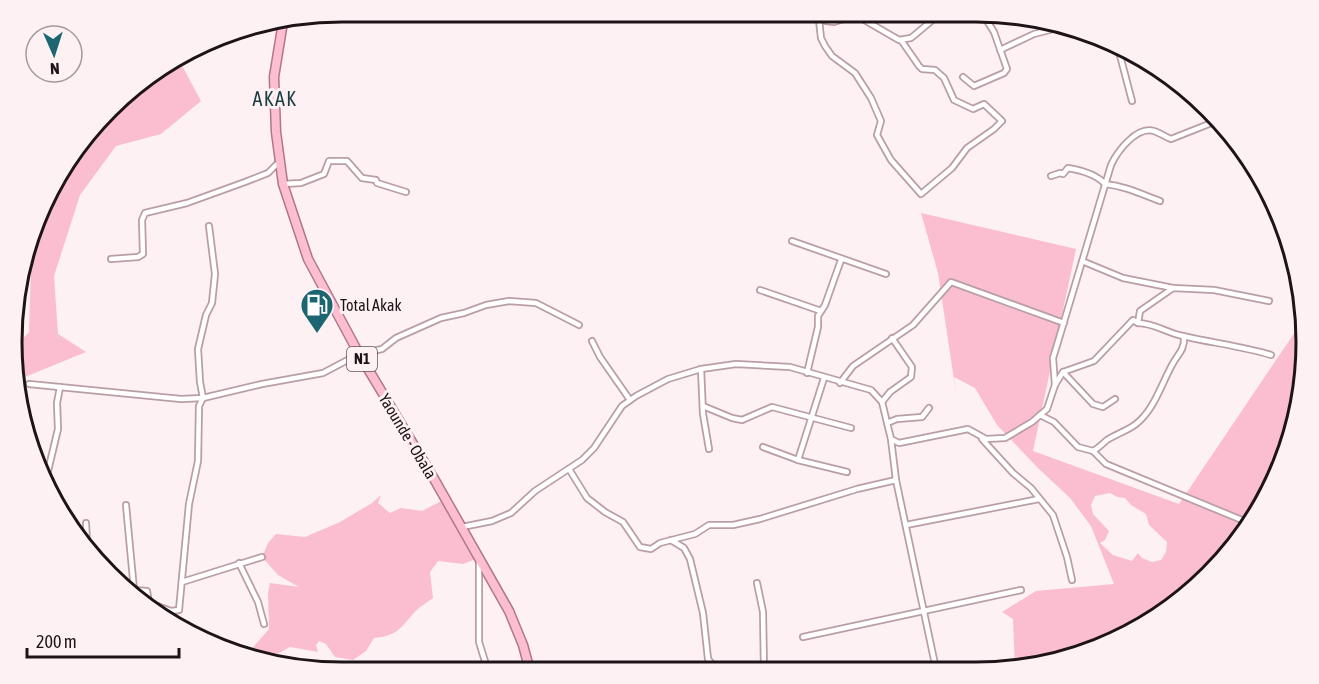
<svg xmlns="http://www.w3.org/2000/svg" width="1319" height="684" viewBox="0 0 1319 684" font-family="'Asap Condensed',sans-serif">
<rect width="100%" height="100%" fill="#fdf1f4"/>
<g fill="#fabed0" fill-rule="evenodd">
<path d="M179,60L201,101L161,134L116,146L80,195L54,276L58,334L86,352L15,381L17,345L29,332L32,237L67,159L141,80Z"/>
<path d="M921,213L1076,249L1033,451L1179,504L1301,323L1306,364L1273,488L1225,559L1161,616L1103,647L1015,669L1013,619L1002,612L1036,591L1114,584L1091,526L1070,498L1039,469L997,425L975,388L954,377L956,393L938,273ZM1110,493L1117,497L1125,498L1131,505L1146,514L1149,525L1167,542L1166,552L1161,560L1152,562L1142,558L1138,553L1132,561L1113,555L1100,543L1105,540L1109,531L1093,514L1091,505L1095,496Z"/>
<path d="M381,495L378,503L390,513L401,508L422,511L445,499L479,558L463,564L438,561L430,572L433,598C426,603 418,608 413,614C400,629 396,636 374,638L366,651L353,660L335,657L326,644L319,641L316,645L318,652L290,647L270,658L249,652L269,629L268,593L270,583L299,587L278,575L262,557L268,543L276,534L305,537L340,522L372,503Z"/>
</g>
<g fill="none" stroke-linecap="round" stroke-linejoin="round">
<defs>
<g id="minor">
<path d="M798,12L819,20L834,22L850,17L861,18L899,40L911,38L941,13"/>
<path d="M819,20L821,38L825,46L832,56L855,73L871,98L881,121L877,135L891,160L921,194L952,168L967,148L994,129L1002,121L984,104L973,109L954,100L944,78L935,70L922,69L919,66L901,40"/>
<path d="M1117,44L1132,101"/>
<path d="M1000,50L1034,34L1057,28"/>
<path d="M963,77L974,86L1004,73L1007,69L994,32L982,13"/>
<path d="M1163,77L1165,80"/>
<path d="M1051,176L1060,173L1063,174L1068,168C1080,170 1097,175 1105,184C1125,186 1141,194 1160,201"/>
<path d="M283,184L301,183L324,174L329,161H347L362,178L376,180L377,183L406,192"/>
<path d="M792,241L886,274"/>
<path d="M111,259L138,257L143,254L142,220L145,213L187,203L245,182L268,173L279,162"/>
<path d="M1082,261L1123,278L1173,288"/>
<path d="M760,290L821,311"/>
<path d="M1138,323C1154,323 1167,333 1183,336C1212,343 1242,346 1271,355"/>
<path d="M592,341L600,357L630,400"/>
<path d="M701,369L703,414L709,449"/>
<path d="M1063,372L1093,404L1103,407L1115,399"/>
<path d="M807,373L818,327V316L825,305L841,260"/>
<path d="M840,383L853,366L913,325L951,282L1064,323"/>
<path d="M29,384L181,399L203,398L262,384L323,373L359,354L382,349L396,338L441,318L464,313L486,305L509,301L536,303L579,325"/>
<path d="M1055,385L1053,358L1057,345L1111,165C1117,152 1136,126 1154,131C1160,133 1166,137 1171,139L1219,120"/>
<path d="M882,402L890,392L911,377L912,367L892,338"/>
<path d="M703,406L732,418L742,420L772,407L851,428"/>
<path d="M1040,415L1054,422L1078,447L1093,451L1106,464L1249,523"/>
<path d="M887,423L897,419L922,417L929,408"/>
<path d="M891,439L896,480L936,669"/>
<path d="M982,439L1013,473L1031,488L1053,515L1067,557L1072,580"/>
<path d="M763,447L798,460L847,472"/>
<path d="M1093,451C1099,448 1102,444 1107,440C1116,434 1127,431 1136,424C1154,410 1161,385 1172,365C1177,355 1185,350 1184,337"/>
<path d="M798,460L824,378"/>
<path d="M40,469L48,471L58,429L57,403L60,387"/>
<path d="M569,469L587,498L605,512L623,522L640,547L651,549L660,543L695,534L709,525H733L760,519L857,489L896,480"/>
<path d="M126,505L134,590H130"/>
<path d="M86,523L87,545"/>
<path d="M906,525L1039,499"/>
<path d="M462,527L492,521L511,513L535,491L582,460L594,448L622,406L636,396L668,379L701,369L736,364L790,367L871,390L882,402L891,439L899,443L968,429L986,439L1005,438L1032,422L1047,409L1055,385L1063,372L1094,361L1133,320L1138,323L1140,311L1173,288L1214,290L1269,301"/>
<path d="M671,540L684,548L690,559L703,613L708,659L717,670"/>
<path d="M479,562V642L488,671"/>
<path d="M239,563L258,602L264,624"/>
<path d="M182,582L262,557"/>
<path d="M757,583L763,612L764,670"/>
<path d="M134,590L147,591L149,603L171,611"/>
<path d="M171,620V611L179,610L189,504L198,461L199,406L203,398L200,382L198,349L206,315L212,303L215,274L209,226"/>
<path d="M803,637L1021,590"/>
<path d="M1011,669V664H1040"/>
</g>
<path id="trunk" d="M283,22L274,77L276,132L283,184L308,259L359,354L433,477L509,611L523,645L530,671"/>
</defs>
<use href="#minor" stroke="#ba9ea6" stroke-width="8"/>
<use href="#trunk" stroke="#af7789" stroke-width="11"/>
<use href="#minor" stroke="#fff" stroke-width="4.5"/>
<use href="#trunk" stroke="#febed2" stroke-width="8"/>
</g>
<defs>
<symbol id="fuel-pin" viewBox="-11 -11 22 30"><path d="M0 17L-7.5 6A9.5 9.5 0 1 1 7.5 6Z" fill="#1b6670" stroke="#fdf1f4"/><path d="M-5.5-6h7V0h2V4h1.3V-2.5L3-4.5l.8-.8L6-3V5H2.5V1h-1V6h-7ZM-4.2-4.7v3.2H.2V-4.7Z" fill="#fff"/></symbol>
</defs>
<g fill-rule="evenodd">
<use href="#fuel-pin" x="298" y="286" width="38" height="52"/>
</g>
<g text-anchor="middle" stroke-width="6" stroke-linejoin="round" paint-order="stroke">
<rect fill="#fdf1f4" stroke="#615659" stroke-width="1.5" x="347" y="347" width="30" height="24" rx="4.5"/>
<g font-size="15" font-weight="bold" fill="#1e1417">
<text x="362" y="364">N1</text>
</g>
<g font-size="16" fill="#1e1417" stroke="#fdf1f4" text-anchor="start">
<text x="340" y="311">Total Akak</text>
</g>
<g font-size="16" fill="#1e1417" stroke="#fdf1f4">
<text transform="translate(408 436) rotate(59)" y="6">Yaounde - Obala</text>
</g>
<g font-size="20" letter-spacing="1.5" fill="#1b3d42" stroke="#fdf1f4">
<text x="275" y="106">AKAK</text>
</g>
</g>
<path d="M0 0H1319V684H0ZM342 22H976A320 320 0 0 1 1296 342V342A320 320 0 0 1 976 662H342A320 320 0 0 1 22 342V342A320 320 0 0 1 342 22Z" fill="#fdf1f4" fill-rule="evenodd"/>
<path fill="none" stroke="#1e1417" stroke-width="3" d="M342 22H976A320 320 0 0 1 1296 342V342A320 320 0 0 1 976 662H342A320 320 0 0 1 22 342V342A320 320 0 0 1 342 22Z"/>
<g transform="translate(54 54) rotate(177)"><circle r="28" fill="#fdf1f4" stroke="#a4999c" stroke-width="1.5"/>
<path d="M0-4.5L10 22L0 15L-10 22Z" fill="#1b6670"/>
<text y="-9" font-size="16" font-weight="bold" text-anchor="middle" fill="#1e1417">N</text>
</g>
<path d="M27 648v9h152v-9" fill="none" stroke="#1e1417" stroke-width="3"/>
<text x="36" y="648" font-size="18" fill="#1e1417" stroke="#fdf1f4" stroke-width="4.5" paint-order="stroke">200 m</text>
</svg>
